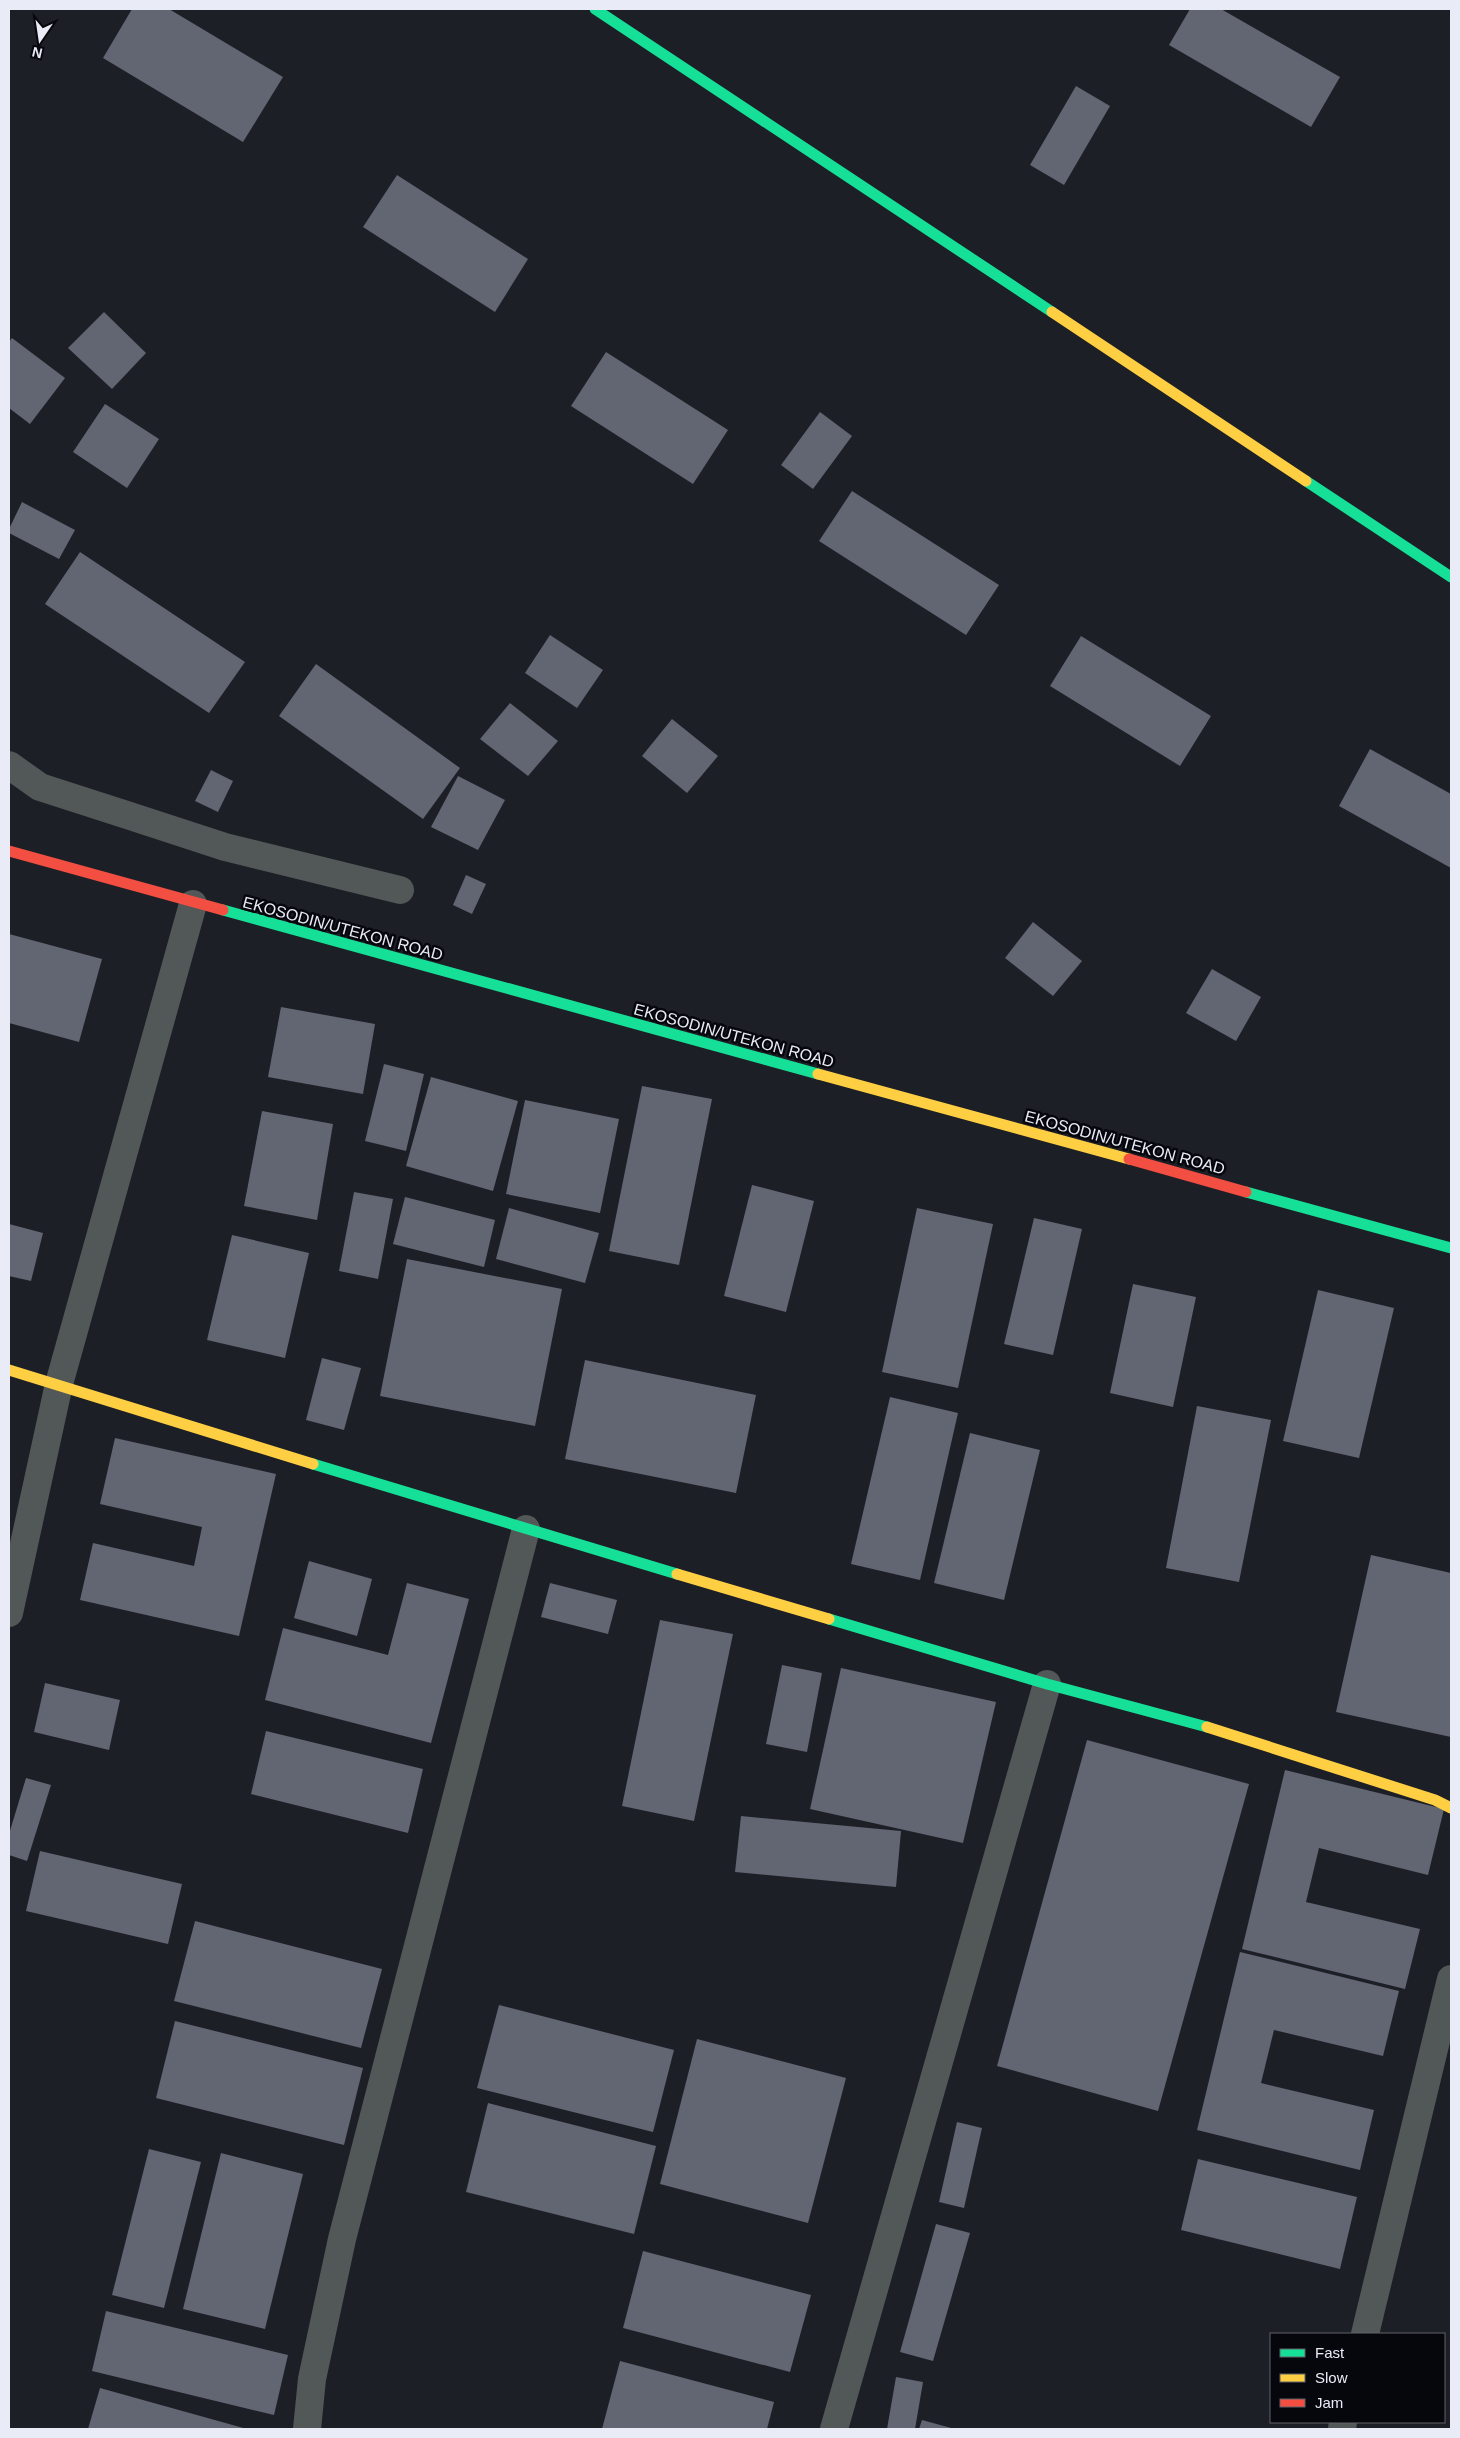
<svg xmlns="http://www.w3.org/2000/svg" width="1460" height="2438" viewBox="0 0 1460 2438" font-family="Helvetica,sans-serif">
<rect width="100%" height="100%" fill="#1d1f26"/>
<g fill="#626572">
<path d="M132,9H169L283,77L243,142L103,58Z"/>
<path d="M1190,9H1221L1340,77L1311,127L1169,45Z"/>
<path d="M1076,86L1110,106L1064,185L1030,165Z"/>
<path d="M397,175L528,259L495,312L363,227Z"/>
<path d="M104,312L146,353L112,389L68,348Z"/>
<path d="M12,338L65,378L30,424L9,408V342Z"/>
<path d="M606,352L728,430L693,484L571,406Z"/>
<path d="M105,404L159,439L127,488L73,452Z"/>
<path d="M820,412L852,436L813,489L781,465Z"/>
<path d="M852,491L999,585L966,635L819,541Z"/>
<path d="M22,502L75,530L59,559L9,533V529Z"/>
<path d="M80,552L245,662L209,713L45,604Z"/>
<path d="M550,635L603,670L577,708L525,673Z"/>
<path d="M1081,636L1211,716L1180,766L1050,686Z"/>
<path d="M316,664L460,768L423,819L279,716Z"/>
<path d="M510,703L558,741L528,776L480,739Z"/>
<path d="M672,719L718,756L687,793L642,756Z"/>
<path d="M1370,749L1451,794V868L1339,806Z"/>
<path d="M211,770L233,781L218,812L195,801Z"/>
<path d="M458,776L505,800L478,850L431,827Z"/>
<path d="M466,875L486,884L472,914L453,905Z"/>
<path d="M1033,922L1082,961L1053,996L1005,958Z"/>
<path d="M9,934L102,959L79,1042L9,1023Z"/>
<path d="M1212,969L1261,997L1236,1041L1186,1013Z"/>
<path d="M281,1007L375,1024L363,1094L268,1077Z"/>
<path d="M384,1064L424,1074L406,1151L365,1141Z"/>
<path d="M431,1077L518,1101L493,1191L406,1166Z"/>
<path d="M642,1086L712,1099L679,1265L609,1251Z"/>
<path d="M525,1100L619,1119L600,1213L506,1194Z"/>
<path d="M262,1111L333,1124L317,1220L244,1206Z"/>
<path d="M752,1185L814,1201L786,1312L724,1296Z"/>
<path d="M354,1192L393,1199L378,1279L339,1271Z"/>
<path d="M405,1197L495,1220L484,1267L393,1244Z"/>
<path d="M509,1208L599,1233L585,1283L496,1259Z"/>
<path d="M917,1208L993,1224L958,1388L882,1372Z"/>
<path d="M1034,1218L1082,1229L1053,1355L1004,1344Z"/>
<path d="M9,1224L43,1233L31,1281L9,1276Z"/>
<path d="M232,1235L309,1253L285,1358L207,1340Z"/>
<path d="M407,1259L562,1289L535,1426L380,1396Z"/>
<path d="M1133,1284L1196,1297L1173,1407L1110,1393Z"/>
<path d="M1318,1290L1394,1308L1359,1458L1283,1441Z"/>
<path d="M322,1358L361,1368L344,1430L306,1420Z"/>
<path d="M585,1360L756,1395L736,1493L565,1459Z"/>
<path d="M890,1397L958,1413L920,1580L851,1564Z"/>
<path d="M1197,1406L1271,1420L1239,1582L1166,1568Z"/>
<path d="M970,1433L1040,1450L1004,1600L934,1583Z"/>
<path d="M115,1438L276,1474L239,1636L80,1600L93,1543L194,1566L202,1527L100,1504Z"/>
<path d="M1371,1555L1451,1573V1737L1336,1712Z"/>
<path d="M309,1561L372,1579L357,1636L294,1618Z"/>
<path d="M407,1583L469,1599L431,1743L265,1700L283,1628L388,1655Z"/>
<path d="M550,1583L617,1600L608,1634L541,1617Z"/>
<path d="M660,1620L733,1634L694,1821L622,1806Z"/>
<path d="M782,1665L822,1673L807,1752L766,1744Z"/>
<path d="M841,1668L996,1702L963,1843L810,1809Z"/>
<path d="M45,1683L120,1700L109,1750L34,1732Z"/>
<path d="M266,1731L423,1769L408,1833L251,1794Z"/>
<path d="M1087,1740L1249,1784L1158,2111L997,2066Z"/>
<path d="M1285,1770L1444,1809L1428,1875L1319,1848L1306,1902L1420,1929L1405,1989L1242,1949Z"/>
<path d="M26,1778L51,1785L27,1861L9,1855V1834Z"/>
<path d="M741,1816L901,1831L896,1887L735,1872Z"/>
<path d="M40,1851L182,1884L168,1944L26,1911Z"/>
<path d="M195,1921L382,1969L361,2048L174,2001Z"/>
<path d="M1240,1952L1399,1991L1383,2056L1274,2030L1261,2083L1374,2110L1360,2170L1197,2130Z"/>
<path d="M499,2005L674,2050L653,2132L477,2088Z"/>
<path d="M175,2021L363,2068L344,2145L156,2098Z"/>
<path d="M697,2039L846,2078L808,2223L660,2184Z"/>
<path d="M488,2103L656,2146L634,2234L466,2192Z"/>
<path d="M957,2122L982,2128L964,2208L939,2202Z"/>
<path d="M149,2149L201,2162L164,2308L112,2295Z"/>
<path d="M221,2153L303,2174L265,2329L183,2309Z"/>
<path d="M1198,2159L1357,2197L1340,2269L1181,2230Z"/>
<path d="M936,2224L970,2233L933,2361L900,2352Z"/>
<path d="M643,2251L811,2295L790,2372L623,2328Z"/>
<path d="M106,2311L288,2355L274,2415L92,2371Z"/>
<path d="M620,2361L774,2402L767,2429H602Z"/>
<path d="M896,2377L923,2382L915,2429H887Z"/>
<path d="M100,2388L247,2429H88Z"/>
<path d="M922,2420L955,2429H919Z"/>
</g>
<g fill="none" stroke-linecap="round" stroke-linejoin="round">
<g stroke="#525857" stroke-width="28">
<path d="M9,765L40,787L130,816L225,847L400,890"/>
<path d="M9,1613L59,1384L193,904"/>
<path d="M1365,2334L1451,1979"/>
<path d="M307,2429L312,2379L342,2239L526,1529"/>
<path d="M834,2429L1047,1684"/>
<path d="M1342,2429L1343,2422"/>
</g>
<g stroke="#16e098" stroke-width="11">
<path d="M595,9L1052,312"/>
<path d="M1306,481L1451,577"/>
<path d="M223,910L818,1074"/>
<path d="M1246,1192L1451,1248"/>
<path d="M313,1464L677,1574"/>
<path d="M829,1619L1047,1684L1207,1727"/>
</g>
<g stroke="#ffcf43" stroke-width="11">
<path d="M1052,312L1306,481"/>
<path d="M818,1074L1129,1159"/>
<path d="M9,1370L313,1464"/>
<path d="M677,1574L829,1619"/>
<path d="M1207,1727L1435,1800L1451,1808"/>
</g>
<g stroke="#f24e42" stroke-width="11">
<path d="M9,851L223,910"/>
<path d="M1129,1159L1246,1192"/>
</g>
</g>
<g text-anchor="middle" stroke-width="5" stroke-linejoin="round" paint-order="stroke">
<g font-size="16" fill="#e9ecf6" stroke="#06070d">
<text transform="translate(343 928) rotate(15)" y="6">EKOSODIN/UTEKON ROAD</text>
<text transform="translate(734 1035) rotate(15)" y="6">EKOSODIN/UTEKON ROAD</text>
<text transform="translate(1125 1142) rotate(15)" y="6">EKOSODIN/UTEKON ROAD</text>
</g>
</g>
<rect width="1460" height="2438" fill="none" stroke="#e9ecf6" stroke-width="20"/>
<rect x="1270" y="2333" width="175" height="90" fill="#06070d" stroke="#61636a"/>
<rect x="1280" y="2349" width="25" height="8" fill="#16e098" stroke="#61636a"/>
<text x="1315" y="2358" font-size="15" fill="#e9ecf6">Fast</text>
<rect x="1280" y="2374" width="25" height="8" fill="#ffcf43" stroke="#61636a"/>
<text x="1315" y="2383" font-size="15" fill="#e9ecf6">Slow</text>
<rect x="1280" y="2399" width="25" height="8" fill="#f24e42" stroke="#61636a"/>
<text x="1315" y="2408" font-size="15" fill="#e9ecf6">Jam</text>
<g transform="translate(40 40) rotate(193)" stroke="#06070d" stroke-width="4" paint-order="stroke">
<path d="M0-4L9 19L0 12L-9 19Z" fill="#e9ecf6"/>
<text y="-8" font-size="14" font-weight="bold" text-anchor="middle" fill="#e9ecf6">N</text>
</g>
</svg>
